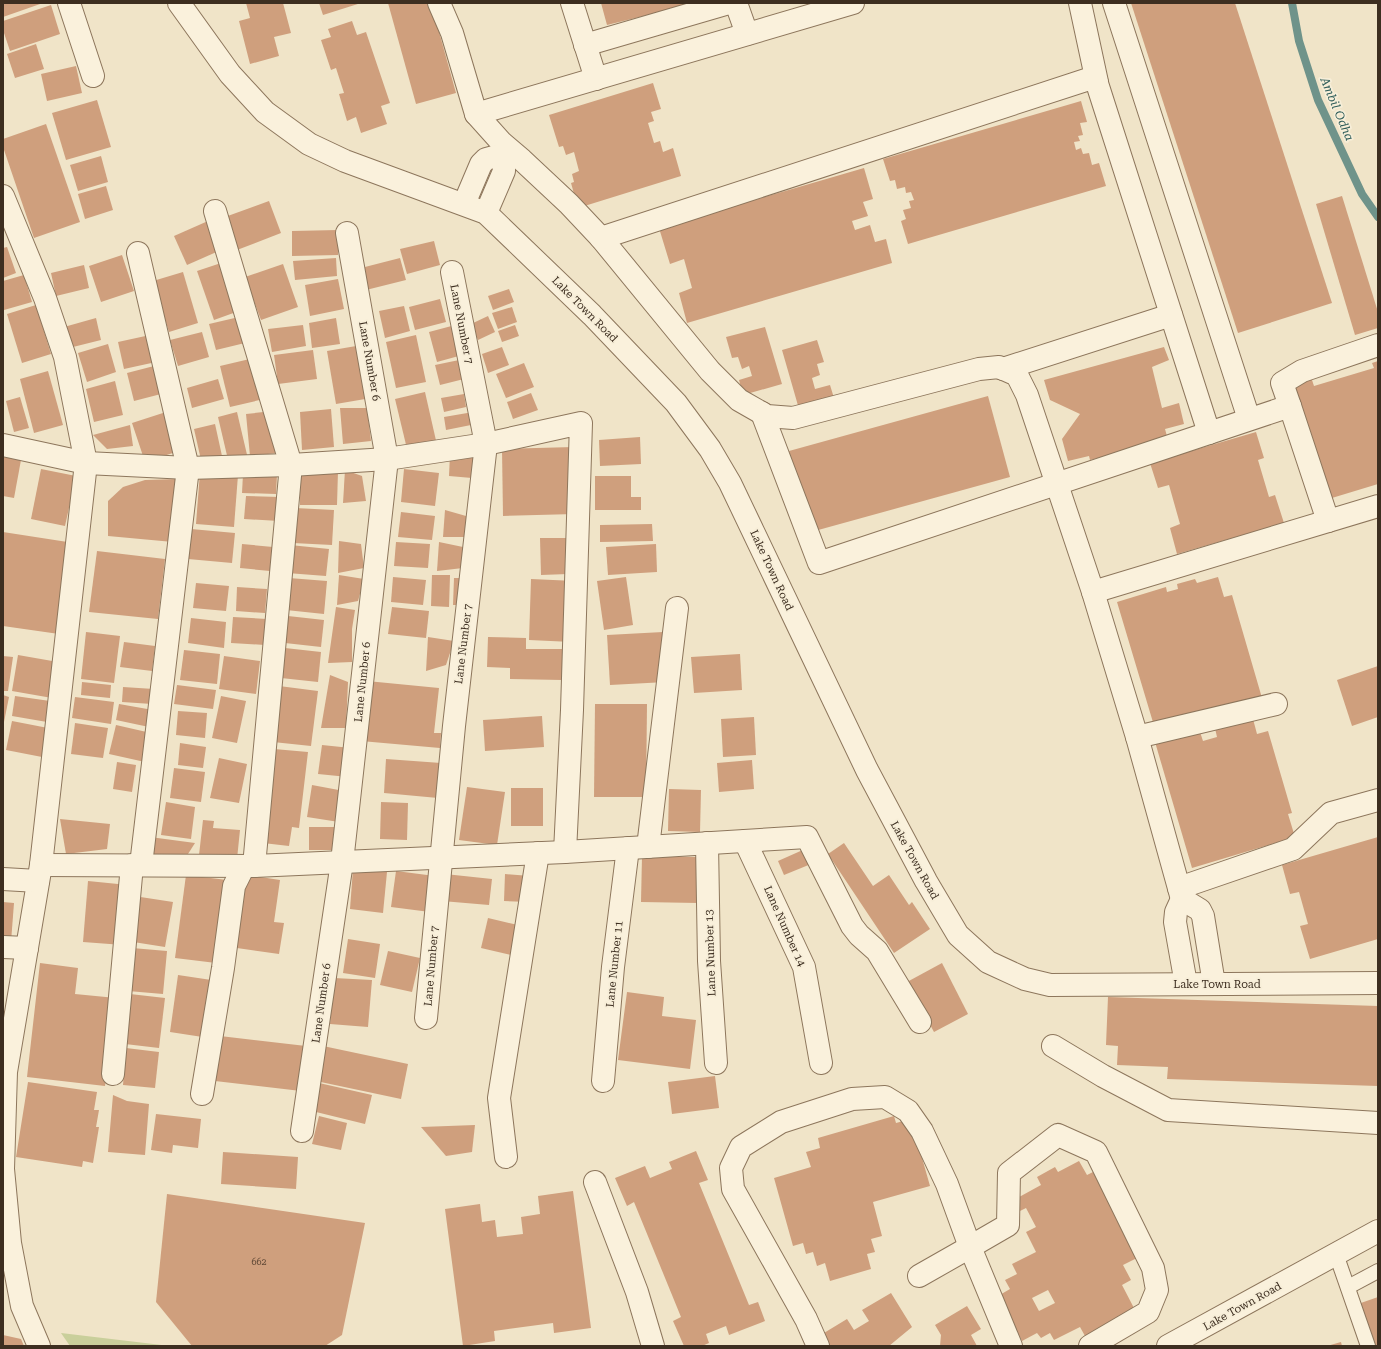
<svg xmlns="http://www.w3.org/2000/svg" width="1381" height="1349" viewBox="0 0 1381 1349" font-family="'Roboto Serif',serif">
<rect width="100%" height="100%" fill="#f0e4c8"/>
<path fill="#c9cf9b" d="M61,1333L170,1346H70Z"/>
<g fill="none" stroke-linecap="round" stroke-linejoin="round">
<path stroke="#6f938a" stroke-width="8" d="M1292,3L1299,41L1318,100L1362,194L1378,217"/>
</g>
<g fill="#cf9f7d" fill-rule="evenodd">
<path d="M3,3H43L3,17Z"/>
<path d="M246,3H283L291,33L274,37L279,56L250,64L239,21L250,18Z"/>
<path d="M319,3H361L323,15Z"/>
<path d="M388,3H431L456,93L416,104Z"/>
<path d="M601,3H692V4L607,25Z"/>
<path d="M1131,3H1235L1332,303L1238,333Z"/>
<path d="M51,5L60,34L10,51L3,30V21Z"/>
<path d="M352,21L357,35L366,32L390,103L381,106L387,124L361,133L356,117L347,121L339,94L344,93L336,68L331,70L321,40L331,37L328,29Z"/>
<path d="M36,44L44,69L15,78L7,54Z"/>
<path d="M76,66L82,93L47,101L41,74Z"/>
<path d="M653,83L661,109L651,112L654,121L648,123L654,143L660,141L663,152L673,148L681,176L578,208L571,183L574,182L572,174L579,171L574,152L566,155L563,146L559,147L549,115Z"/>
<path d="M97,100L111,147L66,160L52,113Z"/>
<path d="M1081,101L1087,122L1080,123L1083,135L1078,136L1080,141L1074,142L1076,150L1081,148L1083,154L1089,153L1092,165L1099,163L1106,186L908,244L901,221L906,219L903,210L911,208L909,201L914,200L911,192L906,193L905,187L897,189L895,180L890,181L883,159Z"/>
<path d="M46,124L80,222L34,238L3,147V139Z"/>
<path d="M101,156L108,182L78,191L70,165Z"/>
<path d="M864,168L873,199L863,202L868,216L852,221L855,230L870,225L875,242L886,239L892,263L687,323L679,293L692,288L684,259L670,264L659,228Z"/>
<path d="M106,186L113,210L85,219L78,194Z"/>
<path d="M1342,196L1378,312V328L1355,335L1316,204Z"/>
<path d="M269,201L281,233L237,250L225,217Z"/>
<path d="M208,221L221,250L187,265L174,236Z"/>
<path d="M338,230V255L292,256V231Z"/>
<path d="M434,241L440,265L407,274L400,249Z"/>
<path d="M7,247L16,273L3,278V248Z"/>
<path d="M122,255L134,291L101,302L89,266Z"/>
<path d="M336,258L337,276L295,280L293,261Z"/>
<path d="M400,258L406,280L366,290L361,268Z"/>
<path d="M221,263L239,311L214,320L197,271Z"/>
<path d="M283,264L298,307L261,320L245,277Z"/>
<path d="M84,265L89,288L56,296L51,273Z"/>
<path d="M183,272L198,323L169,332L153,281Z"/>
<path d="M24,275L32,302L4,310L3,281Z"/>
<path d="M338,279L344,309L310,316L305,285Z"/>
<path d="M509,289L514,302L493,310L488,296Z"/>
<path d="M440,299L446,322L415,330L409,307Z"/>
<path d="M36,305L51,354L22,363L7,314Z"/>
<path d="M404,306L410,331L385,338L379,311Z"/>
<path d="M512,307L517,322L498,329L492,313Z"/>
<path d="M488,316L495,332L478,340L471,324Z"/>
<path d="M239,317L245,343L216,350L209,324Z"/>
<path d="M96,318L101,340L69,348L64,327Z"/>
<path d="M336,318L340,344L312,348L309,323Z"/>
<path d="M459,324L466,354L437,362L429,332Z"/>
<path d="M303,325L306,346L272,352L268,329Z"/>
<path d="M515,325L519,336L502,342L498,331Z"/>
<path d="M765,327L782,384L743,395L739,380L752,376L749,366L742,369L738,357L732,358L726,337Z"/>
<path d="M202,332L209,357L178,366L170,340Z"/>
<path d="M150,335L156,362L124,369L118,342Z"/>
<path d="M416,335L426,382L396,388L386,342Z"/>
<path d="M817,340L824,362L817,364L820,375L812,378L815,389L830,385L834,398L799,409L782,350Z"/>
<path d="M108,344L116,372L87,382L78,353Z"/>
<path d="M362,345L371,398L336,404L327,351Z"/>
<path d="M502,347L509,365L488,373L482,354Z"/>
<path d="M1164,347L1169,360L1152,367L1162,408L1179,403L1184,424L1165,429L1168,440L1090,460L1089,456L1068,461L1062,439L1080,414L1050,400L1044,380Z"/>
<path d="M313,350L317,379L278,384L274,355Z"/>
<path d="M254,358L264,399L230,407L220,366Z"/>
<path d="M464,359L468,378L440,385L435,365Z"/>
<path d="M1378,361V484L1322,501L1288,387L1311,377L1314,386L1374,368L1372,363Z"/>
<path d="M524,363L534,387L506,398L496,374Z"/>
<path d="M154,366L161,394L134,401L127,373Z"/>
<path d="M48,371L63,425L34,433L20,379Z"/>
<path d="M218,379L224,399L192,408L187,388Z"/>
<path d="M115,381L123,415L94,422L86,389Z"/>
<path d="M425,392L437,445L408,453L395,399Z"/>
<path d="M531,393L538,410L513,419L507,402Z"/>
<path d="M464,394L466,407L444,412L441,398Z"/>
<path d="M988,396L1010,477L811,532L789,451Z"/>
<path d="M20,397L29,428L14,432L6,401Z"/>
<path d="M340,408H367L371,441L343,444Z"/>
<path d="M331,409L334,447L302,450L300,412Z"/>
<path d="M273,411L277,453L250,456L246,414Z"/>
<path d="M479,411L481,423L446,430L444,417Z"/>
<path d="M166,412L179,451L145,462L132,423Z"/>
<path d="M237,412L248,459L229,464L218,417Z"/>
<path d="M215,424L222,456L201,460L194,429Z"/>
<path d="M130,425L133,446L107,449L93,435Z"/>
<path d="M1256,432L1264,458L1258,460L1269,497L1275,495L1284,523L1177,554L1170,528L1180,524L1169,485L1158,488L1150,463Z"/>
<path d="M640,437L641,464L600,466L599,440Z"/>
<path d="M574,447L575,514L503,516L502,449Z"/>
<path d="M450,454L474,456L472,478L449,476Z"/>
<path d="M3,457L21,460L14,498L3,496Z"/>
<path d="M41,469L76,476L65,526L31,519Z"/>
<path d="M404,469L439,473L435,506L401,502Z"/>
<path d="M300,470L338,471L337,505H300Z"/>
<path d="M345,470L362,476L366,501L343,503Z"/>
<path d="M200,472L238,475L234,527L196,524Z"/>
<path d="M243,474L277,475L276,494L242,493Z"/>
<path d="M595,476H631V497H641V510H595Z"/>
<path d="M178,479L173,542L108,536V501L123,487L145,480Z"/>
<path d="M246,496L280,497L279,521L244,519Z"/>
<path d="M295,508L334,510L332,545L293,543Z"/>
<path d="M445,510L466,516L467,537H443Z"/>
<path d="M401,512L435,516L432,540L398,537Z"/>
<path d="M652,524L653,541L600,542V525Z"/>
<path d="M191,529L235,533L232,563L188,559Z"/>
<path d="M3,532L74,543L59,634L3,626Z"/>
<path d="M540,538H568V574L541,575Z"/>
<path d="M339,541L361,544L364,568L338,573Z"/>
<path d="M396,542L430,544L428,568L394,566Z"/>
<path d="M439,542L463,547V568L437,571Z"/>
<path d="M242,544L273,547L270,571L240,568Z"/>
<path d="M656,544L657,572L608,575L606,547Z"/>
<path d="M290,545L329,549L326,576L287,573Z"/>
<path d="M97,551L165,559L158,619L89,612Z"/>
<path d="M339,575L364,579L358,601L337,605Z"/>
<path d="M432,575H450L449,607L431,606Z"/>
<path d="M393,577L426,580L423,605L391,602Z"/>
<path d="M626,577L633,625L604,630L597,581Z"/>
<path d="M1218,577L1224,597L1232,595L1262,698L1155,729L1117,602L1166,587L1167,592L1178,589L1177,584L1195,579L1197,583Z"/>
<path d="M289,578L327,581L324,614L286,610Z"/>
<path d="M454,578H467L466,605H453Z"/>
<path d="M531,579L575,581L572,642L529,640Z"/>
<path d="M196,583L229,586L226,611L193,608Z"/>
<path d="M237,587L267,589L265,613L236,611Z"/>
<path d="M336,607L355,610L352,629V662L328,663Z"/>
<path d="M392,607L429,611L426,638L388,634Z"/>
<path d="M288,616L324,620L321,647L285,643Z"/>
<path d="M233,617L267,619L265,645L231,643Z"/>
<path d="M191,618L226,622L224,648L188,643Z"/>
<path d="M86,632L120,636L114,683L81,679Z"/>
<path d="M663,632L666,682L610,685L607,635Z"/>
<path d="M428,637L454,641L446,665L426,671Z"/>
<path d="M488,637L526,638V649H564L562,680L510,679V668L487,667Z"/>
<path d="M124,642L155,646L152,671L120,667Z"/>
<path d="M285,648L321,652L318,682L281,678Z"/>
<path d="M184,650L220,654L217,684L180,680Z"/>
<path d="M740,654L742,690L694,693L691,657Z"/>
<path d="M18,655L58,662L52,698L12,691Z"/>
<path d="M3,656L13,657L8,691H3Z"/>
<path d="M224,656L260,661L256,694L219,689Z"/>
<path d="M1378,666V717L1352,726L1337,680Z"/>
<path d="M330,675L348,682L346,728H321Z"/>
<path d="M367,681L439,688L434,733H441L440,748L361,741Z"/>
<path d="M82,682L111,685L110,698L81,695Z"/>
<path d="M177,685L216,690L213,709L174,704Z"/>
<path d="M279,686L318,691L311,746L273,742Z"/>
<path d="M123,687L154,689L152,704L122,702Z"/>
<path d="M3,695L9,697L4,722H3Z"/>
<path d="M15,696L50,701L47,722L12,716Z"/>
<path d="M221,696L246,701L237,743L212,738Z"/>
<path d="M75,697L114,702L111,724L72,718Z"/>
<path d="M119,704L153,710L149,727L116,720Z"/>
<path d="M595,704H647L646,797H594Z"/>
<path d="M178,711L207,713L205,738L176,735Z"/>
<path d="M542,716L544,747L485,751L483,720Z"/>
<path d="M754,717L756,755L723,757L721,719Z"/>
<path d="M1253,719L1257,734L1268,731L1292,813L1288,814L1295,837L1192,868L1155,742L1199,729L1203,741L1217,737L1214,724Z"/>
<path d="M12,721L48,728L42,757L6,750Z"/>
<path d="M75,723L108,728L103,758L71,754Z"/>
<path d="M116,725L151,733L145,762L109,754Z"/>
<path d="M180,743L206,747L203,768L178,765Z"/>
<path d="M322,745L351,748L348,777L318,774Z"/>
<path d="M274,749L308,752L299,828L292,827L289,846L263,843Z"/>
<path d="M219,758L247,764L239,803L210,798Z"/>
<path d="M386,759L441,763L438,798L384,793Z"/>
<path d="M752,760L754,789L719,792L717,763Z"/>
<path d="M117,762L136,765L132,792L113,789Z"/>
<path d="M174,768L205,772L201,802L170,798Z"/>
<path d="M312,785L344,791L339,822L307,817Z"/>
<path d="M467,787L505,792L497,845L459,840Z"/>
<rect x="511" y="788" width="32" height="38"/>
<path d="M669,789L701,790L700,832L668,831Z"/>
<path d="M166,802L195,807L191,839L161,835Z"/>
<path d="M381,802L408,803L407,840L380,839Z"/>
<path d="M60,819L110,824L107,849L66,854Z"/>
<path d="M203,820L214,821L213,828L240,830L237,859L199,855Z"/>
<path d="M309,827H340V835H334V850H309Z"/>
<path d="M150,837L195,843L188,854L152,860Z"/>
<path d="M1378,837V939L1310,959L1300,926L1308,924L1299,892L1290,894L1282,865Z"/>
<path d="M844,843L873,886L889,875L909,905L912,902L930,929L894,953L828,854Z"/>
<path d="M805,849L811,864L784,875L778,861Z"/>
<path d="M642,856L699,857L698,903L641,902Z"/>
<path d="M353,869L387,872L383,913L350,909Z"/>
<path d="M396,871L435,876L430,912L391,907Z"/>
<path d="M241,874L280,880L274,922L284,923L279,954L230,947Z"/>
<path d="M445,874L492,879L489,905L442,901Z"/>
<path d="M505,874L530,876L529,902L504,901Z"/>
<path d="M186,875L227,880L216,963L175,958Z"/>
<path d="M88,881L128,885L123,945L83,942Z"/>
<path d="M134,896L173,902L165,947L127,941Z"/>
<path d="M3,902L14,903L11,942H3Z"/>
<path d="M488,918L518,925L511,955L481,948Z"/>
<path d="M348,939L380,944L375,978L343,973Z"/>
<path d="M132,948L167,951L163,994L128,991Z"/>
<path d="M388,951L420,958L412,992L380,985Z"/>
<path d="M40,963L78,968L75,994L116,998L105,1086L27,1077Z"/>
<path d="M942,963L968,1014L934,1032L907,982Z"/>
<path d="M178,975L218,981L209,1038L170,1032Z"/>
<path d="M334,978L372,980L368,1027L330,1024Z"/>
<path d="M627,992L664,997L662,1016L696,1020L690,1069L618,1060Z"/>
<path d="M130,994L165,998L159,1048L125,1044Z"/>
<path d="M1108,997L1378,1006V1086L1167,1079L1168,1067L1117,1065L1118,1046L1106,1045Z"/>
<path d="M220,1036L306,1046L301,1091L215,1081Z"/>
<path d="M323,1046L408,1064L401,1099L316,1081Z"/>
<path d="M126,1048L159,1052L155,1088L123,1085Z"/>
<path d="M715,1076L719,1108L672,1114L668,1082Z"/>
<path d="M28,1082L97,1092L94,1110H99L96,1127H99L93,1163L83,1161L82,1167L16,1157Z"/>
<path d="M319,1083L372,1095L365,1124L312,1111Z"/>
<path d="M113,1095L127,1101L149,1104L145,1155L108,1152Z"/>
<path d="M156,1114L201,1119L198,1148L173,1145L172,1153L151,1150Z"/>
<path d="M319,1116L347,1123L341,1150L312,1144Z"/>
<path d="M894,1116L896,1123L911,1119L930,1186L873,1202L882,1236L871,1239L875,1252L867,1254L871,1269L830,1281L825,1263L817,1266L813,1252L806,1254L803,1243L793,1246L774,1178L811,1167L806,1152L820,1148L818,1138Z"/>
<path d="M475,1125L472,1152L446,1156L421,1127Z"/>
<path d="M696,1151L708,1180L699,1183L749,1305L758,1302L765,1321L729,1335L726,1326L706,1334L709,1343L702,1346H684L673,1321L681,1317L634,1202L627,1206L615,1178L645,1166L650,1178L672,1169L669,1162Z"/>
<path d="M223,1152L298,1157L296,1189L221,1184Z"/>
<path d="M1079,1161L1087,1175L1093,1172L1137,1258L1123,1265L1131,1280L1122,1285L1135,1310L1085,1336L1080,1327L1054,1340L1050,1333L1041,1338L1037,1333L1022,1341L998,1296L1010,1289L1005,1280L1017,1274L1012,1264L1036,1252L1026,1232L1036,1227L1026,1208L1016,1213L1010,1202L1041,1185L1037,1177L1055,1167L1058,1172ZM1048,1290L1055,1303L1039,1311L1032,1298Z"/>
<path d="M573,1191L591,1328L554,1333L553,1323L494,1331L495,1341L463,1346L445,1209L480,1204L482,1222L495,1220L497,1237L523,1234L521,1217L540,1214L538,1196Z"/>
<path d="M167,1194L365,1223L342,1335L325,1346H192L156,1302Z"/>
<path d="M891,1293L912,1327L889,1346H826L819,1336L847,1319L854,1330L869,1321L862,1310Z"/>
<path d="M1378,1297V1346H1371L1358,1304Z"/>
<path d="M967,1306L981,1329L971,1335L977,1346H940L941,1335L935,1325Z"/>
<path d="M3,1335L21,1339L24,1346H3Z"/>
<path d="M1341,1342L1342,1346H1327Z"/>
</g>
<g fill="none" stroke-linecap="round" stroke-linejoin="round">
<defs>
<g id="lane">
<path d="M1336,1254L1368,1346"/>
<path d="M1348,1287L1378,1271"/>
</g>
<g id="street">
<path d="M69,3L93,76"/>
<path d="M179,3L230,74L265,112L309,144L345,161L486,213L592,315L676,403L710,449L730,483L867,770L926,881L958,935L988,962L1025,979L1050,985L1378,983"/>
<path d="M439,3L452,33L476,114L502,143L522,160L569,204L601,238L710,371L739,400L767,416L793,418L979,369L999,367L1017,375L1027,395L1093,592L1137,737L1182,899L1200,910L1203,916L1214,984"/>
<path d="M572,3L596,79"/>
<path d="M736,3L747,34"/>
<path d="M1080,3L1097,82"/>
<path d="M1114,3L1249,419"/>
<path d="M585,45L729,3"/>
<path d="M476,114L853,3"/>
<path d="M3,196L45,298L65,357L86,463L41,865L6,1072L3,1169L10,1243L22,1306L39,1346"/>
<path d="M464,204L481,164L486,159L497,156"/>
<path d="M215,211L291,465L254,866"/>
<path d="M486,213L504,171V165L497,156"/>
<path d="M601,238L1095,77L1209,433"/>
<path d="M138,253L188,468L141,865"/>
<path d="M1003,369L1171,315"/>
<path d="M1290,406L1282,383L1302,371L1378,345"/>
<path d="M762,413L819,563L1290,406L1328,521"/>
<path d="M3,445L86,463L188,468L291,465L387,459L486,444L581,423L572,710L565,852"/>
<path d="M1093,592L1378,506"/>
<path d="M1137,737L1276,704"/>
<path d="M745,841L804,967L821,1063"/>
<path d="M707,843L709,961L716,1063"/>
<path d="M648,847L677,608"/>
<path d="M41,865L254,866L565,852L807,837L852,926L859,935L877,951L920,1022"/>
<path d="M3,879L38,881"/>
<path d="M1179,888L1293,849L1331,813L1378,800"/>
<path d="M1182,899L1176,912L1175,922L1186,984"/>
<path d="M3,947L27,948"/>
<path d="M426,1018L454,726L486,444L452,272"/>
<path d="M1053,1046L1103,1076L1168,1110L1378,1123"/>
<path d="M113,1074L132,865"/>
<path d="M603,1081L613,967L628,848"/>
<path d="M202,1094L223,968L234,886L244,866"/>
<path d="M302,1131L342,862L387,459L347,233"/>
<path d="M506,1157L499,1098L538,853"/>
<path d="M595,1182L637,1292L653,1346"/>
<path d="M919,1276L970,1247L1011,1346"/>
<path d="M818,1346L806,1319L733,1189L731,1168L741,1147L781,1122L852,1099L885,1097L908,1111L922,1131L947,1184L970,1247L1008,1225L1009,1173L1058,1135L1096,1152L1153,1268L1157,1290L1148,1312L1090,1346"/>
<path d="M1168,1346L1378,1231"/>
</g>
</defs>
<use href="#lane" stroke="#8d765c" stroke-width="16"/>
<use href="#street" stroke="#8d765c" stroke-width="24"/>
<use href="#lane" stroke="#faf1dc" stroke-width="14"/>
<use href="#street" stroke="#faf1dc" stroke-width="22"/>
</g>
<g text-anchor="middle" stroke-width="3.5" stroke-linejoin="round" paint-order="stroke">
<g font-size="9" fill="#624a37">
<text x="259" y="1265">662</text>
</g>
<g font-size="11" fill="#3d2e20" stroke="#f7eed8">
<text transform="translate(585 309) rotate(45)" y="4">Lake Town Road</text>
<text transform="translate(462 324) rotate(79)" y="4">Lane Number 7</text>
<text transform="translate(370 361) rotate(80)" y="4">Lane Number 6</text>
<text transform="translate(772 570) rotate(65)" y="4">Lake Town Road</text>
<text transform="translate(463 644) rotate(-83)" y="4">Lane Number 7</text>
<text transform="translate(362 682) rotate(-84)" y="4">Lane Number 6</text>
<text transform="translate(915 860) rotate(61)" y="4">Lake Town Road</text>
<text transform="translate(785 926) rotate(66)" y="4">Lane Number 14</text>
<text transform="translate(710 953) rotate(-92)" y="4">Lane Number 13</text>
<text transform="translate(614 964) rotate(-84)" y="4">Lane Number 11</text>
<text transform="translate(431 966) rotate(-85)" y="4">Lane Number 7</text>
<text x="1217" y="988">Lake Town Road</text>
<text transform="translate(321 1003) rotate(-82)" y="4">Lane Number 6</text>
<text transform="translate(1242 1306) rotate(-29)" y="4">Lake Town Road</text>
</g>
<g font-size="12" font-style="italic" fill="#2f5d5a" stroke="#f7eed8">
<text transform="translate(1337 109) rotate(67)" y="4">Ambil Odha</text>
</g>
</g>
<rect width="1381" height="1349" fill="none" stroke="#3d2e20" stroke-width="8"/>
</svg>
